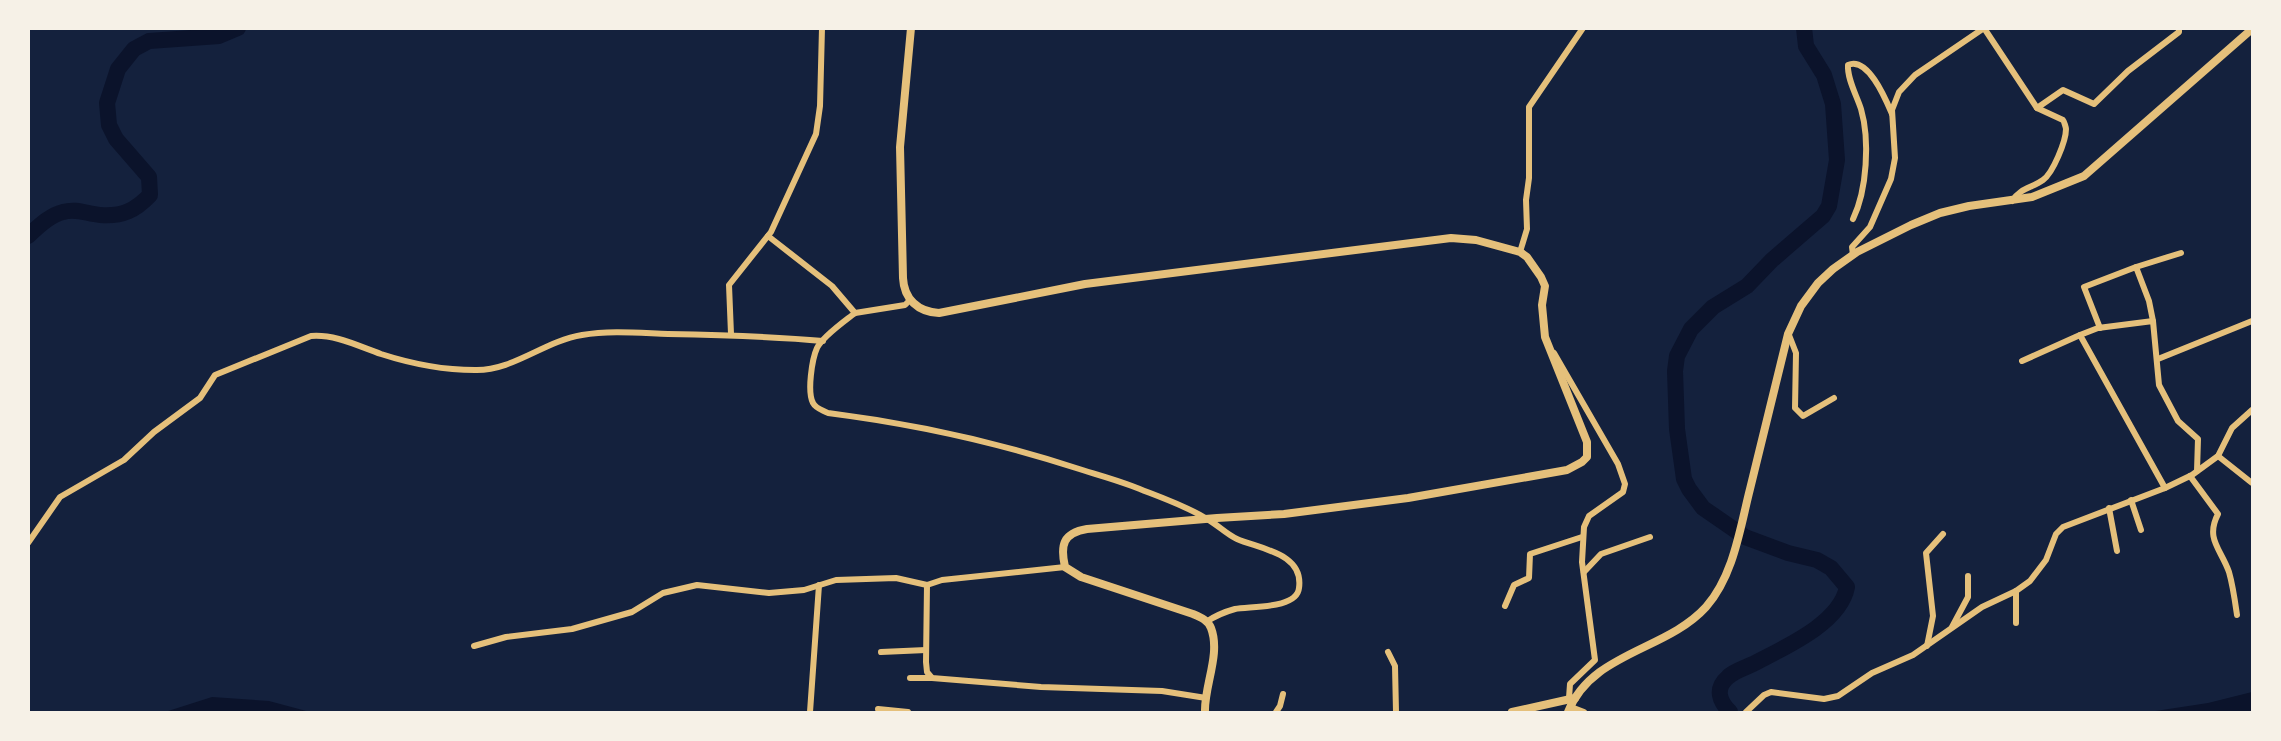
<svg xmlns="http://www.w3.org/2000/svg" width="2281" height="741" viewBox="0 0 2281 741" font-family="'Zilla Slab',serif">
<rect width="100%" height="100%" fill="#14213d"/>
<g fill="#0b132b">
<path d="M2252,692V712H2149L2208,703Z"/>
<path d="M212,697L269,701L310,712H165Z"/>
</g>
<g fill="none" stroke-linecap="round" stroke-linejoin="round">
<g stroke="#0b132b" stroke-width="16">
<path d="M28,236C38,227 50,215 63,212C77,208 87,214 100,215C122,217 136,210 150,195L149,177L116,139L109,125L107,103L118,69L134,49L149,41L219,36L238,28"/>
<path d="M1730,712C1720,702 1714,689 1728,677C1734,671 1745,668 1753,664C1783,648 1840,624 1847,587L1831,568L1817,560L1788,553L1745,537L1703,508L1689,489L1684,479L1677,429L1675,371L1677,356L1691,329L1713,307L1747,286L1772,260L1823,216L1829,206L1837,160L1833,104L1824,75L1806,46L1804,28"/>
</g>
<g stroke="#e5c07b" stroke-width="6">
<path d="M1984,28L2037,108L2063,120C2064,121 2066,128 2066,129C2066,141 2053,173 2043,180C2032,188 2020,188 2012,201"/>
<path d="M2037,108L2063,90L2094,104L2128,71L2179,32V28"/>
<path d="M1853,219C1867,190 1870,140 1861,109C1857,96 1847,79 1848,65C1868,56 1886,100 1892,114"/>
<path d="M768,236L832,286L855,313L905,305L910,300"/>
<path d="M1520,252L1527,229L1526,200L1529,178V107L1583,28"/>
<path d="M1853,255L1852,247L1870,227L1891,179L1895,158L1892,110L1899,92L1915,75L1984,28"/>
<path d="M2136,267L2181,253"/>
<path d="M855,313C845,321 823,336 817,348C812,359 807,392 813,403C816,409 823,410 828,413C915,424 993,441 1076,468C1095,474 1114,479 1132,486C1157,496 1185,505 1207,519C1218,525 1226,534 1237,539C1260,549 1304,553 1299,588C1297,609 1251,606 1235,609C1224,612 1215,616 1206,622"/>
<path d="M2100,328L2084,287L2136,267L2149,301L2153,321"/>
<path d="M731,334L729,285L771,232L816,134L820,106L822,28"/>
<path d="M1789,335L1796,353L1795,408L1803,416L1834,398"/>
<path d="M1554,353L1618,464L1625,484L1623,492L1589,516L1584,527L1582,562L1595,660L1570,684L1569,698"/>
<path d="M2158,359L2252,321"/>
<path d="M2022,361L2080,335"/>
<path d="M2218,456L2252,483"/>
<path d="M2190,476L2218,514C2205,539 2221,549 2229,572C2233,586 2235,601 2237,615"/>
<path d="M2165,488L2080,335L2098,328L2153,321L2159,385L2178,421L2198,439L2197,471"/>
<path d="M2131,500L2141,530"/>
<path d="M2109,508L2117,551"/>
<path d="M28,543L60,497L124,460L154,432L200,398L215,375L311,336C335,334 358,346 381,354C412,364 442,370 475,370C513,371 544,341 582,335C610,330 640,333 668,334C720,335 771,336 823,341"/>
<path d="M1584,572L1601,554L1650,537"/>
<path d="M927,585L926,662L927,672L932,678L1041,687L1162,691L1206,698"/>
<path d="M1505,606L1514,585L1529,578L1530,554L1582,537"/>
<path d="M2016,623V591"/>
<path d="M1952,627L1968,597V576"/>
<path d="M474,646L506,637L572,629L632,612L663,593L697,585L769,593L804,590L836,580L896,578L927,585L942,580L1065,567"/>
<path d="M1927,646L1933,616L1926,553L1943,534"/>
<path d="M881,652L926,650"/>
<path d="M1388,652L1395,666L1396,712"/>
<path d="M910,678H932"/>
<path d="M1571,707L1584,712"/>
<path d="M878,709L908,712"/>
<path d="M810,712L819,585"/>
<path d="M1276,712L1280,706L1283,694"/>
<path d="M1746,712L1764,695L1771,692L1824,699L1838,696L1872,673L1913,655L1982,607L2016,591L2030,581L2046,560L2056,534L2063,527L2165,488L2192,475L2218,456L2232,428L2252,410"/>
</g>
<g stroke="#e5c07b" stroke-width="8">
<path d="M911,28L900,147L903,278C904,299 918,312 939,313L1085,284L1451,238L1476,240L1520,252L1527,257L1541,277L1545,286L1542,305L1545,337L1587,442V457L1582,462L1567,470L1408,498L1284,514L1217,518L1087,529C1063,533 1060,545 1065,567L1081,577L1193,614C1200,617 1208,620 1211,628C1221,654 1204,686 1205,712"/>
<path d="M1512,712L1575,698"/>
<path d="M1568,712C1592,652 1666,651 1706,607C1734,575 1740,528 1750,489C1763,437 1775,385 1788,334L1801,306L1818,283L1833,269L1857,252L1911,225L1940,213L1969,206L2032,197L2084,176L2252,29"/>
</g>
</g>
<rect width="2281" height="741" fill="none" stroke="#f6f1e7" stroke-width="60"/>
</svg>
